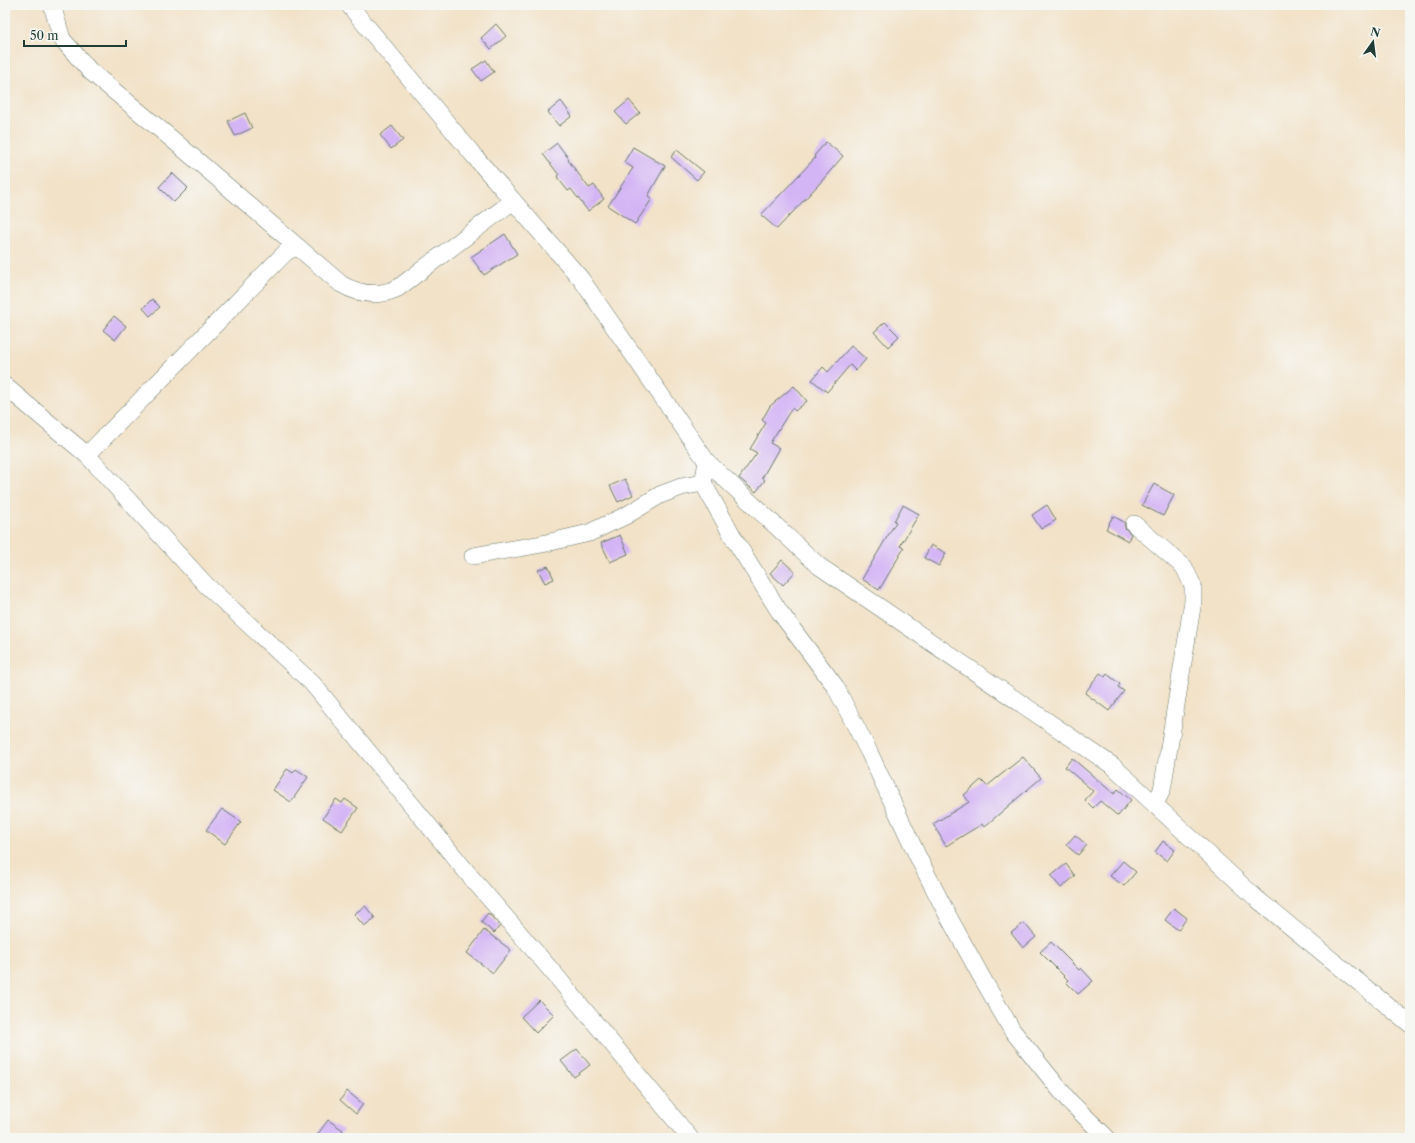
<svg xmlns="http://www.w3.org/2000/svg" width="1415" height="1143" viewBox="0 0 1415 1143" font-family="'Libre Caslon Text',serif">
<rect width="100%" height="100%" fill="#f6f6f2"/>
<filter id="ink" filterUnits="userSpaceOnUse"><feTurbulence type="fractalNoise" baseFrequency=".025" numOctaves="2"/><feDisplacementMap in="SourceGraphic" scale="8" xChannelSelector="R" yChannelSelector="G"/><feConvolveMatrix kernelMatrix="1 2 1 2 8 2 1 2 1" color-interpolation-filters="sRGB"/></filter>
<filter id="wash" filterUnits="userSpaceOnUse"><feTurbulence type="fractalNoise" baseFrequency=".012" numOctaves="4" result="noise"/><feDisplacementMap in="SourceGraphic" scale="16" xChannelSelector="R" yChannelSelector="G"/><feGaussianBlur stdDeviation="0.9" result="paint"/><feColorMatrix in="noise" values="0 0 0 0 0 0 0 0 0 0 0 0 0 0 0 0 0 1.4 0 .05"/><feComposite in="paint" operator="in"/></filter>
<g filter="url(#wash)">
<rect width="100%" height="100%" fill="#f2e2c8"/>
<g id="blocks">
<g fill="#d3b4f5">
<path d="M496,24L506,36L491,49L481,38Z"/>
<path d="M486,60L494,72L481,81L472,69Z"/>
<path d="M629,100L640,113L626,124L615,112Z"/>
<path d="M561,101L572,116L559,126L548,112Z"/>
<path d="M245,113L252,128L235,136L228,121Z"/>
<path d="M392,126L403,140L391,149L380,135Z"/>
<path d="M826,142L843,156L820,183L777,229L761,215L815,158L814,156Z"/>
<path d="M557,143L569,159L568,160L589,188L594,185L604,199L588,211L571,189L568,191L557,177L559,175L543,154Z"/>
<path d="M633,147L665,166L648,196L652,199L635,224L608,206L633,168L624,162Z"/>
<path d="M677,150L704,172L697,180L671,157Z"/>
<path d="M172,173L188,188L174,202L159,187Z"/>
<path d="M505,234L517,254L484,275L471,257Z"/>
<path d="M152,299L160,307L150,316L143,308Z"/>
<path d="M114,316L126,326L115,340L103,330Z"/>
<path d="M885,322L899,336L888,347L874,332Z"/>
<path d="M851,346L866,359L856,371L850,365L827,392L812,380L823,367L828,372Z"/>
<path d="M794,386L807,401L795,411L792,408L770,443L779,448L762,478L765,480L756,492L739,478L757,453L750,449L766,423L762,420L770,406Z"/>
<path d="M625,479L633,495L618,502L610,486Z"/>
<path d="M1154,484L1174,495L1163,516L1142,505Z"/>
<path d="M903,505L919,514L900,546L904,548L879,590L862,579L896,522L894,521Z"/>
<path d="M1047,505L1056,520L1041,529L1032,515Z"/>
<path d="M1113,516L1124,522L1125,528L1131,534L1128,541L1106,529Z"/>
<path d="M620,535L628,554L610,562L601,543Z"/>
<path d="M931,545L946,553L939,566L924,558Z"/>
<path d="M782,560L795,572L783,585L770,573Z"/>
<path d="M548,566L554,579L545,583L538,570Z"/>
<path d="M1100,673L1105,677L1107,674L1120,684L1118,687L1124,691L1109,711L1085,693Z"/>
<path d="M1023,757L1041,778L984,827L982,824L946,846L933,824L969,802L964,795L981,780L987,786Z"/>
<path d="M1072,758L1114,794L1118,789L1131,800L1118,816L1100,801L1093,808L1085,800L1093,791L1065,767Z"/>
<path d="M287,769L293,773L296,769L308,777L291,802L273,790Z"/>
<path d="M336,799L342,803L345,799L358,808L342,831L323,818Z"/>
<path d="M222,809L241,822L225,844L206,830Z"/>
<path d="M1075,835L1087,845L1078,855L1066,845Z"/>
<path d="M1163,841L1175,850L1167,861L1155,852Z"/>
<path d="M1123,861L1136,872L1124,886L1110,876Z"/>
<path d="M1066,864L1075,876L1061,888L1051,876Z"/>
<path d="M365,906L375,918L364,926L354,914Z"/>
<path d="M1174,908L1187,918L1178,930L1165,920Z"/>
<path d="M488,913L500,926L494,933L481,922Z"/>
<path d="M1024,923L1036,937L1023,948L1011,933Z"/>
<path d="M484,930L511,950L493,973L467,953Z"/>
<path d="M1051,942L1079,970L1081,968L1093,981L1078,994L1066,982L1068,980L1040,952Z"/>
<path d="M539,1000L554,1015L536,1033L521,1017Z"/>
<path d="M577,1049L590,1065L574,1077L561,1061Z"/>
<path d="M347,1091L363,1104L356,1114L340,1100Z"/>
<path d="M328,1120L343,1130L338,1138H315Z"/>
</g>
</g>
</g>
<g filter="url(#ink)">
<use href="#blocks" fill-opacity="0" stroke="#697768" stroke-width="1"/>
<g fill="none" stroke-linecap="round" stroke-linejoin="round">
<defs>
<g id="minor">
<path d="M52,5L62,39L90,71L173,140L341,284C360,295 379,297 398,288L513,201"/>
<path d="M349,5L475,157L581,279L707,462L819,566L1113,766L1257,899L1410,1024"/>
<path d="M5,386L87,455L206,585L312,683L470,876L557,977L690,1138"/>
<path d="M87,455L287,251L298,247"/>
<path d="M707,462L703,483L736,542L779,611L835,686L869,752L918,857L947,914L981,976L1012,1030L1069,1101L1107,1138"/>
<path d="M1134,524L1184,567L1193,586V601L1162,790L1155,804"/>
<path d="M473,556L542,544L589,533L627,515L660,495L681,487L703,483"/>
</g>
</defs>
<use href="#minor" stroke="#697768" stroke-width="18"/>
<use href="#minor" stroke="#fff" stroke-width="17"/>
</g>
</g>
<rect width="1415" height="1143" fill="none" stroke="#f6f6f2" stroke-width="20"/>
<g transform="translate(1373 42) rotate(14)" stroke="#f6f6f2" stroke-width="3" paint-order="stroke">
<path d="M0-3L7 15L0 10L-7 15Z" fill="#1f3d34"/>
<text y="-6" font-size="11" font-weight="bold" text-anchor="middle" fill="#1f3d34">N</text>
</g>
<path d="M24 40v6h102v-6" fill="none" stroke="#1f3d34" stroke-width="2"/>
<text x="30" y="40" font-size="12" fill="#1f3d34" stroke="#f6f6f2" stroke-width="3" paint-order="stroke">50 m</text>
</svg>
